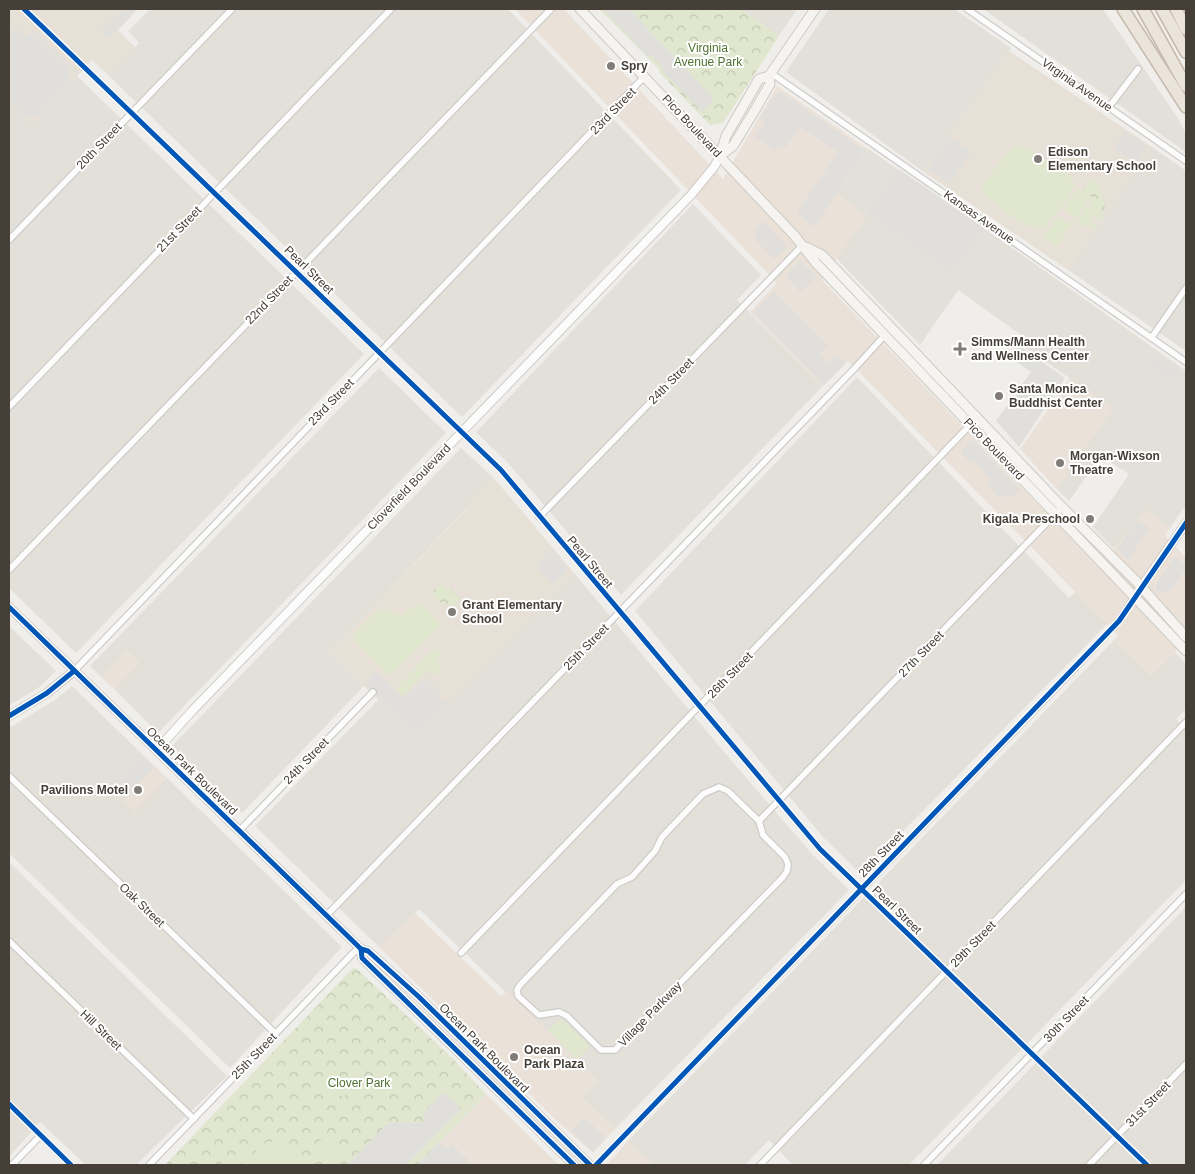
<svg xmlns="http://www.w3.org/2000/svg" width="1195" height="1174" viewBox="0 0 1195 1174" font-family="Helvetica,sans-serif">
<defs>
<pattern id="park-crowns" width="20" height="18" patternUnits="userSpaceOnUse" patternTransform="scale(1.25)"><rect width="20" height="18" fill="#e0e7ce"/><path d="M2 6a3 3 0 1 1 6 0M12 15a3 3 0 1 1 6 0" fill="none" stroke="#c2c7b2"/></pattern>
</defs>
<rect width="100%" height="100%" fill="#f0eeeb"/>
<g fill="#e3dfd9">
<path d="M150,9H508L681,190L462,417L108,75L139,43L128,31Z"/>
<path d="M740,9H797L779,36Z"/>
<path d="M829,9H954L1011,48L924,172L786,72Z"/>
<path d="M983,9H1103L1177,117L1186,134V152Z"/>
<path d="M77,76L364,354L76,653L9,588V101L32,123Z"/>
<path d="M1152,147L1186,171V351L1068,270Z"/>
<path d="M868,149L984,228L1186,371V505L1170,528L1146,510L1114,549L1093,527L1129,474L1101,456L1069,501L1057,489L1113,408L1017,342L1021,335L958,290L920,345L836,258L867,216L837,194Z"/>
<path d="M693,204L761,275L737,300L822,387L621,595L508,463L476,432Z"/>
<path d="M379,368L446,433L158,733L114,689L139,663L127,651L102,678L90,666Z"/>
<path d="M857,377L1069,598L1076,592L1107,624L861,874L823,837L635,611Z"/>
<path d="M461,448L493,477L467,505L468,507L330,652L364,686L242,813L172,746Z"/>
<path d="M574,573L730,759L813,855L849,890L615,1129L581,1097L597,1080L419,909L379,947L255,826L378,700L415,736Z"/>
<path d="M9,626L56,671L37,689L9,705Z"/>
<path d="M1114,640L1151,675L1175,652L1186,664V709L1176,719L1186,730V880L909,1165H793L769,1140L745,1165H653L628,1141Z"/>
<path d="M72,686L143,755L111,789L135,811L167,778L342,947L230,1068L9,853V728L55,700Z"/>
<path d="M9,862L227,1076L136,1165H86L40,1122L9,1157Z"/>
<path d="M1186,907V1165H937Z"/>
</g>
<g fill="#eae1d8">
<path d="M515,9H564L723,179L777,86L868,149L837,194L867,216L822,280L1099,568L1146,509L1170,528L1165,536L1186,558V641L1151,675L1114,640L1118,635L1107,624L848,361L822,387L750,312L777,283Z"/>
<path d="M1070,378L1113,408L1057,489L1020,449Z"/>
<path d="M127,651L139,663L114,689L102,678Z"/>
<path d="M143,755L167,778L135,812L110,789Z"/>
<path d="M415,913L501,996L506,991L597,1080L581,1097L615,1129L593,1153L557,1121L379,947Z"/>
<path d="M486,1094L559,1165H417Z"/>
<path d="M628,1141L653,1165H607Z"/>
</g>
<g fill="#e6e0d7">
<path d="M9,9H138L118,30L135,47L108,75L92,60L32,124L9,101Z"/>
<path d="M1009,51L1152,147L1068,270L924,172Z"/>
<path d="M493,477L574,573L415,737L330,652L468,508L467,505Z"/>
</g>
<g fill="url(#park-crowns)">
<path d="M599,9H740L779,36L723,123L710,125L660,73L659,69Z"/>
<path d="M1094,178L1102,191L1105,208L1101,213L1089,204L1093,198L1083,190L1088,181Z"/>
<path d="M441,584L445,588H449L461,599L455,605L439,602L431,594Z"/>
<path d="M356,968L453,1059L486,1094L417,1165H165L352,969Z"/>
</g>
<g fill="#e0e7ce">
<path d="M1017,146L1028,148L1070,176L1074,183L1071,194L1046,227L1035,228L1019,222L982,194L983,184L1011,149Z"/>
<path d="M1078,188L1091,197L1076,219L1063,209Z"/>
<path d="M1089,205L1097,211L1095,214L1097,211L1104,216L1101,220L1094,215L1088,223L1091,220L1098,225L1095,229L1088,224L1085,227L1077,221Z"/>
<path d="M1058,216L1071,225L1056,247L1043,238Z"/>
<path d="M417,604H422L439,622L440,626L394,673L388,674L353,639V635L378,610L385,609L401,616Z"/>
<path d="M435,648L442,655L436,662L442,668L435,676L424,666L427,670L403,696L395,689Z"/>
<path d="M561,1018L590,1046L577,1060L548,1031Z"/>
<path d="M322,1081L345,1082V1096H321Z"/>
<path d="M326,1135L348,1156L339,1165H334L315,1146Z"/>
<path d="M280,1138L307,1165H239L263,1146Z"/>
</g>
<g fill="#e1dfdc">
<path d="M123,9H137L108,39L101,31Z"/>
<path d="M603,9H629L712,97V103L702,112L662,71L663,68L651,55L647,56Z"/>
<path d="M16,29L26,38L33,30L72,69L67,75L72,80L37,117L33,114L28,119L9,99V38Z"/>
<path d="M779,91L866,151L814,227L797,212L838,152L800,127L785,148L779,145L775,151L755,137L765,122L760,118Z"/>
<path d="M1125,132L1148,147L1137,163L1114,148Z"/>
<path d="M950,137L971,152L949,184L928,169Z"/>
<path d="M899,169L984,228L953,273L868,214Z"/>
<path d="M763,221L786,245V248L774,259L754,238L757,234L754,230Z"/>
<path d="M800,261L817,276L800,292L785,276Z"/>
<path d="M774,291L828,345L819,354L828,363L837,354L846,363L824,385L753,312Z"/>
<path d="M1017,344L1065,378L1019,447L996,421L1031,372L1008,356Z"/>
<path d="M1154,356L1178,373L1172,383L1147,365Z"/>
<path d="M972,439L1020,489L1011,498L1006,494L1000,499L987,485L992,481L973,460L970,462L960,451Z"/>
<path d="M1138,520L1149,528L1128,560L1117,549Z"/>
<path d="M552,549L568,568L553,584L536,566Z"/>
<path d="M1175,557L1186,565V568L1171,590L1156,593V585Z"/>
<path d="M375,671L403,698L424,678L440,692V701L448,702L416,735L364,683Z"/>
<path d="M143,756L154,767L123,800L112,789Z"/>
<path d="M443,1092L461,1109L406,1165H347L388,1123H422L426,1119L422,1114Z"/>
<path d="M584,1117L606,1138L593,1152L571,1131Z"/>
<path d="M439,1142L447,1149L451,1144L473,1165H417Z"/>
</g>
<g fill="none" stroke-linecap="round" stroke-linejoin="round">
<defs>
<g id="minor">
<path d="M24,9L501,470L820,849L1147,1165"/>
<path d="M967,9L1186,161"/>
<path d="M771,73L1186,362"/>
<path d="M1109,107L1138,69"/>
<path d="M9,240L232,9"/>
<path d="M1152,337L1186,288"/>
<path d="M9,407L391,9"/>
<path d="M539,517L803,245"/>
<path d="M9,570L551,9"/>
<path d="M74,671L645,76"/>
<path d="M9,776L276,1034"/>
<path d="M719,787L728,791L759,821L763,835L785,857L788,864L787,871L783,877L615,1050H601L567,1016L559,1012L539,1015L518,996L517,990L520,985L617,884L632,877L655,851L662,837L703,794Z"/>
<path d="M759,821L1062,507"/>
<path d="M240,830L373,692"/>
<path d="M327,915L854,369L885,335"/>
<path d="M9,941L194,1119"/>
<path d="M461,953L973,422"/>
<path d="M9,1104L71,1165"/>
<path d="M12,1165L41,1135"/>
<path d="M149,1165L359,947"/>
<path d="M596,1165L1076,667L1119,621L1135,596"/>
<path d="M760,1165L1186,722"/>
<path d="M924,1165L1186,894"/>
<path d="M1089,1165L1186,1064"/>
</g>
<g id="tertiary">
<path d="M1135,596L1186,523"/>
<path d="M9,607L361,949L368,951L419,997L590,1165"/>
<path d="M9,716L47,693L74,671"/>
<path d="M157,750L192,711L691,195L714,167L720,156"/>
<path d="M361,949L362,958L574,1165"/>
</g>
<g id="secondary">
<path d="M580,9L794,235L816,263L1186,651"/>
<path d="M720,156L726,136L759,79L769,76L815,9"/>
<path d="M720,156L733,146L755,110L770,84L769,76"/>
<path d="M806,247L822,255L1062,507L1136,581L1186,637"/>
</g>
<g id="motorway">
<path d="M1123,9L1186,107"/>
<path d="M1143,9L1186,86"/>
<path d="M1162,9L1186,52"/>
<path d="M1176,9L1186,29"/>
</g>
</defs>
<use href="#minor" stroke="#ceccc9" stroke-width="8"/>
<use href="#tertiary" stroke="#ceccc9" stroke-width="10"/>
<use href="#secondary" stroke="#cecac3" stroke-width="11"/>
<use href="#motorway" stroke="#c5b8aa" stroke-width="14"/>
<use href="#minor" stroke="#fdfcfc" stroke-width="5.5"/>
<use href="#tertiary" stroke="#fdfcfc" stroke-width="8"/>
<use href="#secondary" stroke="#f6f4f0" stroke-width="9"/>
<use href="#motorway" stroke="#eae4db" stroke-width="11"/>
<defs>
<g id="cycleway">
<path d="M24,9L501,470L820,849L1147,1165"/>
<path d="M9,607L361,949L368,951L419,997L590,1165"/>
<path d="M9,716L47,693L74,671"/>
<path d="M361,949L362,958L574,1165"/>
<path d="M9,1104L71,1165"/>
<path d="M596,1165L1119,621L1186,523"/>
</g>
</defs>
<use href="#cycleway" stroke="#fff" stroke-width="8"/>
<use href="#cycleway" stroke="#0057b8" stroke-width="5"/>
</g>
<g fill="#817c77" stroke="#fff" stroke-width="2">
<circle cx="611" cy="66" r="5"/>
<circle cx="1038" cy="159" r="5"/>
<path d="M957.5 341.5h5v5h5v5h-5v5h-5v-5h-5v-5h5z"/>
<circle cx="999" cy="396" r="5"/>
<circle cx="1060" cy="463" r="5"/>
<circle cx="1090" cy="519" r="5"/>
<circle cx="452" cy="612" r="5"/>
<circle cx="138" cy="790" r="5"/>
<circle cx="514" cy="1057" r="5"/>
</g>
<g text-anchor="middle" stroke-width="4" stroke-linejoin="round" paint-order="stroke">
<g font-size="12" fill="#507131" stroke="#fff">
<text x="708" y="52">Virginia<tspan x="708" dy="14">Avenue Park</tspan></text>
<text x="359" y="1087">Clover Park</text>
</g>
<g font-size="12" font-weight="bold" fill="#453f38" stroke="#fff" text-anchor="start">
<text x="621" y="70">Spry</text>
<text x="1048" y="156">Edison<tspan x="1048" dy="14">Elementary School</tspan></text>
<text x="971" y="346">Simms/Mann Health<tspan x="971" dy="14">and Wellness Center</tspan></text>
<text x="1009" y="393">Santa Monica<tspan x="1009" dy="14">Buddhist Center</tspan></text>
<text x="1070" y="460">Morgan-Wixson<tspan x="1070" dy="14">Theatre</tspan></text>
<text x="1080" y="523" text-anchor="end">Kigala Preschool</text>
<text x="462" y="609">Grant Elementary<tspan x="462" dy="14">School</tspan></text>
<text x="128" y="794" text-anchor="end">Pavilions Motel</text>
<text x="524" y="1054">Ocean<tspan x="524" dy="14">Park Plaza</tspan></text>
</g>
<g font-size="12" fill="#453f38" stroke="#fff">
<text transform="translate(1077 85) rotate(35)" y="4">Virginia Avenue</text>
<text transform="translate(613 111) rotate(-46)" y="4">23rd Street</text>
<text transform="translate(692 126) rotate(47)" y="4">Pico Boulevard</text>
<text transform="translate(99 146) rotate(-46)" y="4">20th Street</text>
<text transform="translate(979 217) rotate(35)" y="4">Kansas Avenue</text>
<text transform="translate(179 229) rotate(-46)" y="4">21st Street</text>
<text transform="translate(309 270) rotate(44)" y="4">Pearl Street</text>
<text transform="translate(269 300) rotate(-46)" y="4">22nd Street</text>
<text transform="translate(671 381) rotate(-46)" y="4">24th Street</text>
<text transform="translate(331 402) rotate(-46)" y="4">23rd Street</text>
<text transform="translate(994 449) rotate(46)" y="4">Pico Boulevard</text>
<text transform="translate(409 487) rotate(-46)" y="4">Cloverfield Boulevard</text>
<text transform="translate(590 562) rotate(50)" y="4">Pearl Street</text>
<text transform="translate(586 647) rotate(-46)" y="4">25th Street</text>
<text transform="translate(921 654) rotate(-46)" y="4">27th Street</text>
<text transform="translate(730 675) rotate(-46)" y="4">26th Street</text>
<text transform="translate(306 761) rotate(-46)" y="4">24th Street</text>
<text transform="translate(192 771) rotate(44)" y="4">Ocean Park Boulevard</text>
<text transform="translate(881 854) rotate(-46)" y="4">28th Street</text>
<text transform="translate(142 905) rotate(44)" y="4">Oak Street</text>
<text transform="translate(897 910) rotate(44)" y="4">Pearl Street</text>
<text transform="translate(973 944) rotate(-46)" y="4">29th Street</text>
<text transform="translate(650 1014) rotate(-46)" y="4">Village Parkway</text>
<text transform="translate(1066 1019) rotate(-46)" y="4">30th Street</text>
<text transform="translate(101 1030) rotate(44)" y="4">Hill Street</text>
<text transform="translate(484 1048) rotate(45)" y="4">Ocean Park Boulevard</text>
<text transform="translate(254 1056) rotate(-46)" y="4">25th Street</text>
<text transform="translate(1148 1104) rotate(-46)" y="4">31st Street</text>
</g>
</g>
<rect width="1195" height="1174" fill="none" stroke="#453f38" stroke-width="20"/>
</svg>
